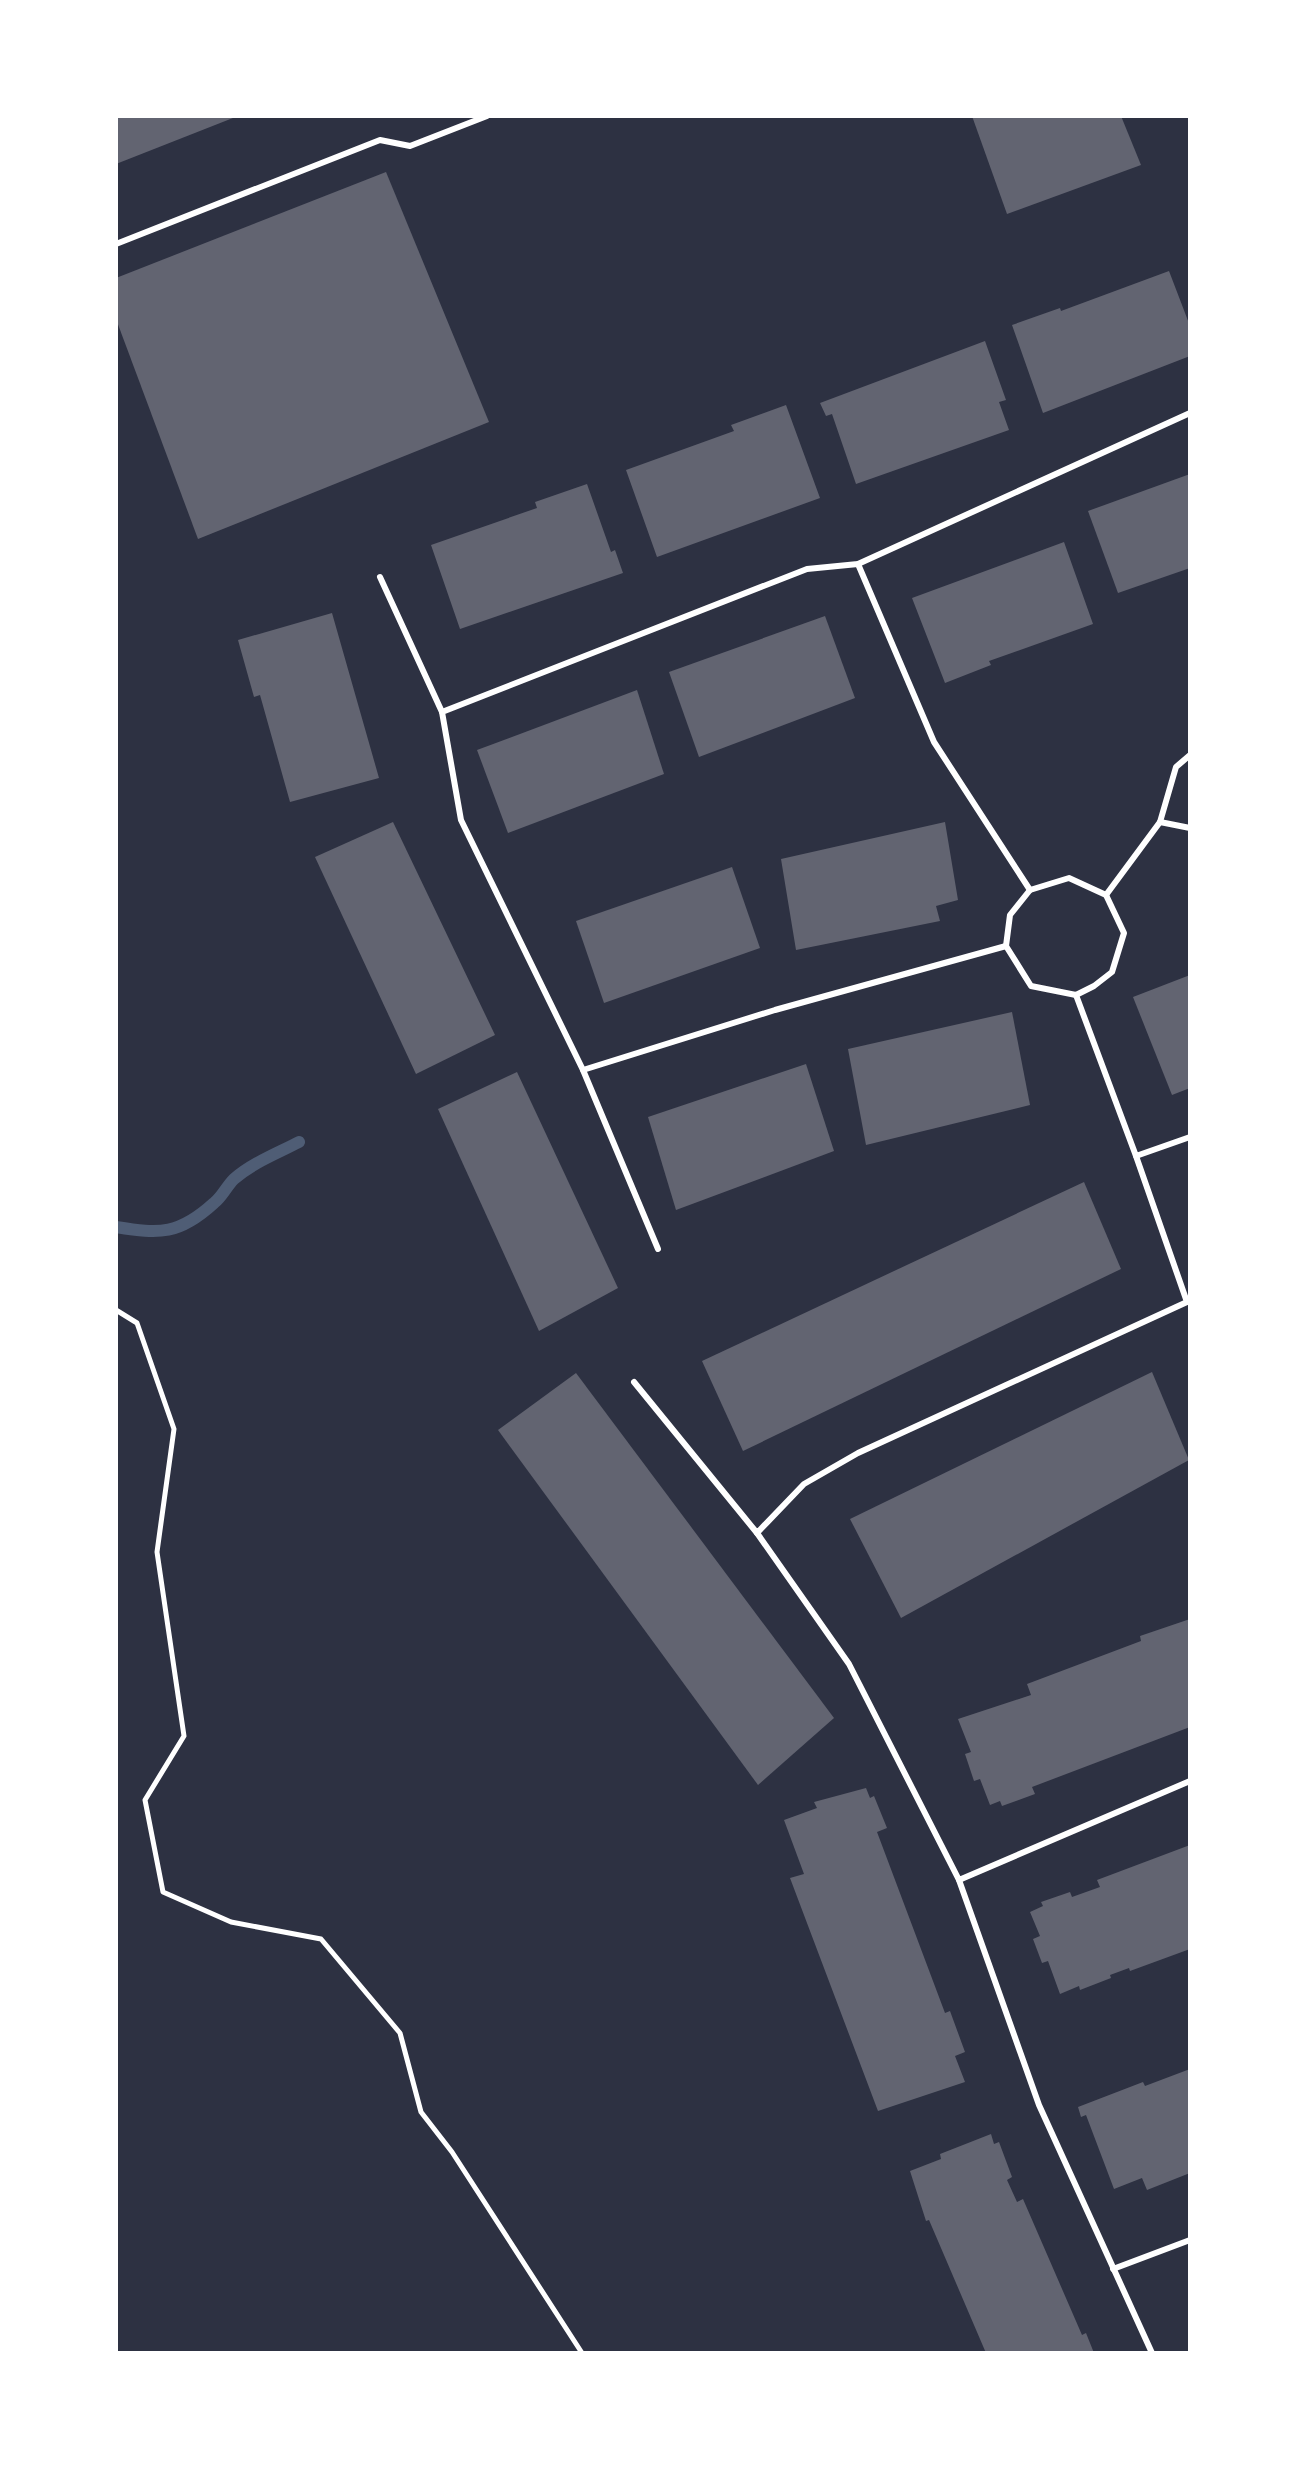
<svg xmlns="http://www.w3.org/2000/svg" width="1306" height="2469" viewBox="0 0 1306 2469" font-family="'Nunito Sans',sans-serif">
<rect width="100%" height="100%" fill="#2d3142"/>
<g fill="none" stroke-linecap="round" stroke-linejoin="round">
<path stroke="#4f5d75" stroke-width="12" d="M116,1227C160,1234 179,1235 214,1203C222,1197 226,1187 234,1179C252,1163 278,1153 299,1142"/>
</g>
<g fill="#626471">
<path d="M116,116H238L116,164Z"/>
<path d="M972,116H1121L1141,165L1007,214Z"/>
<path d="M386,172L489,422L198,539L116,319V278Z"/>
<path d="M1169,271L1190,326V356L1043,413L1012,325L1060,308L1061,311Z"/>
<path d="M985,341L1006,400L999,402L1009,430L856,484L832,414L826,416L820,403Z"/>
<path d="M786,405L820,498L657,557L626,470L734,431L731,425Z"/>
<path d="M1190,474V568L1118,593L1088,511Z"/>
<path d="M587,484L611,552L615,550L623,573L460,629L431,545L537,508L535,502Z"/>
<path d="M1064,542L1093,624L989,661L991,665L945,683L912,598Z"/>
<path d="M332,613L379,778L290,802L260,695L254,697L238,640Z"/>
<path d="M825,616L855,698L699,757L669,672Z"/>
<path d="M637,690L664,774L508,833L477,750Z"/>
<path d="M393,822L495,1035L416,1074L315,857Z"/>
<path d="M945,822L958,900L936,906L940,921L796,950L781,859Z"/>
<path d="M732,867L760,948L604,1003L576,921Z"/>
<path d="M1190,975V1088L1172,1095L1133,997Z"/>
<path d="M1012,1012L1030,1105L866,1145L848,1049Z"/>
<path d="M806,1064L834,1151L676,1210L648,1117Z"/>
<path d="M517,1072L618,1288L539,1331L438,1109Z"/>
<path d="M1084,1182L1121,1269L743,1451L702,1361Z"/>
<path d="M1152,1372L1189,1460L901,1618L850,1519Z"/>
<path d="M576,1373L834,1718L758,1785L498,1430Z"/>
<path d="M1190,1619V1727L1032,1787L1035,1794L1002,1806L1000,1801L990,1805L980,1779L974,1781L965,1754L971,1752L958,1719L1031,1695L1027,1684L1141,1641L1140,1636Z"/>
<path d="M866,1788L870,1798L874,1796L887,1828L877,1832L945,2013L950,2011L965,2052L955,2056L965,2082L878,2111L790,1878L804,1874L784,1820L817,1808L814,1802Z"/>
<path d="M1190,1845V1949L1130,1971L1129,1968L1110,1975L1111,1978L1080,1990L1079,1986L1060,1994L1048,1961L1042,1963L1033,1939L1040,1936L1030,1912L1043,1906L1041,1902L1070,1892L1072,1897L1100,1887L1097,1880Z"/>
<path d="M1190,2069V2173L1147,2190L1142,2178L1114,2189L1086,2115L1081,2117L1078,2107L1143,2082L1145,2086Z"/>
<path d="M991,2134L994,2144L999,2142L1012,2177L1007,2180L1017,2202L1023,2199L1082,2335L1086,2333L1094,2353H986L929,2220L926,2221L910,2171L941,2159L940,2154Z"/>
</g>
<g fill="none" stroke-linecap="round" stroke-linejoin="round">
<path stroke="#fff" stroke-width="5" d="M116,1310L137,1323L174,1429L157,1552L184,1736L145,1800L163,1892L231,1922L321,1939L400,2033L421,2112L452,2152L582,2353"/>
<g stroke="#fff" stroke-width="6">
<path d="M116,244L380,140L410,146L487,116"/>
<path d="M858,564L934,742L1030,890"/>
<path d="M380,577L442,712"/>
<path d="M1190,755L1176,767L1160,822L1190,828"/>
<path d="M1069,878L1106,895L1124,933L1112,972L1094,986L1076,995L1031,986L1006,946L1010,915L1030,890Z"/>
<path d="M1106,895L1160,822"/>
<path d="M1006,946L775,1010L583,1070L461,820L442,712L807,569L858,564L1190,413"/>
<path d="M1076,995L1136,1156L1190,1137"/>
<path d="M583,1070L658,1249"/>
<path d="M634,1382L757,1533L804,1484L858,1453L1187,1302L1136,1156"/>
<path d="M757,1533L849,1664L959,1880L1190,1781"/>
<path d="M959,1880L1039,2105L1152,2353"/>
<path d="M1113,2269L1190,2240"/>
</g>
</g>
<rect width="1306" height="2469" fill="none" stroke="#ffffff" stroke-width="236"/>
</svg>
